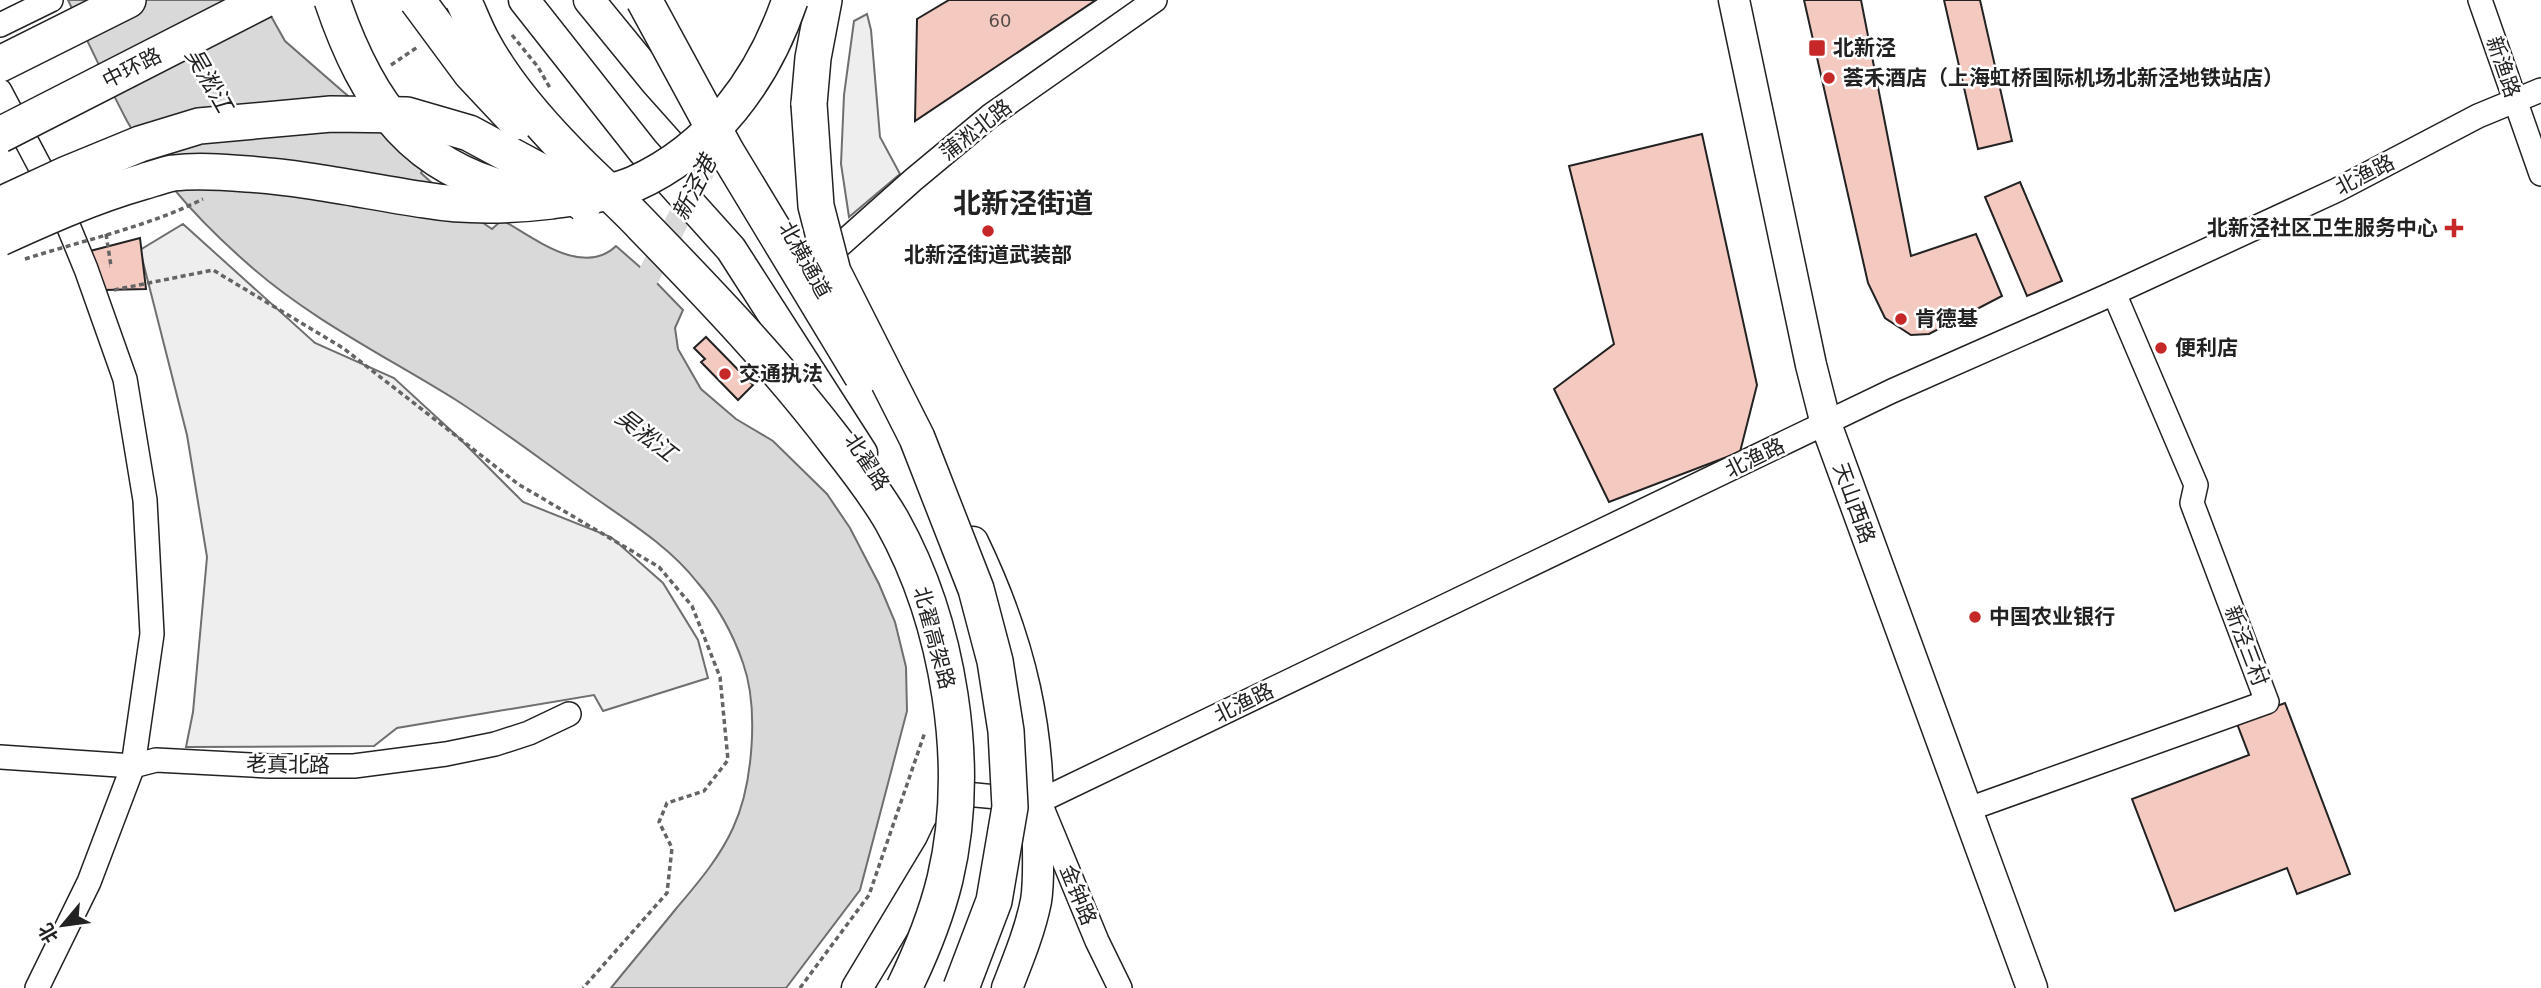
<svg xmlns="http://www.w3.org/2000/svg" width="2541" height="988" viewBox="0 0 2541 988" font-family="'DejaVu Sans','Noto Sans SC',sans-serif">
<rect width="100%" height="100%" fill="#fff"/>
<g fill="#eee" stroke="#6f6f6f" stroke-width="2">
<path d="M867,14L871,30L880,137L900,174L849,217L841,164L844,95L854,21Z"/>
<path d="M183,224L315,343L394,378L457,436L523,502L611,537L663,583L698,640L708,678L603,711L594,695L397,728L374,746L186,747L193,712L207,557L187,435L140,250Z"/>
</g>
<path fill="#d9d9d9" stroke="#6f6f6f" stroke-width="2" d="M68,0H262L285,41L426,164L421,173L454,203L492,229L502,220C533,237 583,278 616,246L649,275L683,310L675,328L678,349L701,389L736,419L773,441L827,494L850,528L879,584L895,622L906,667L907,711L860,890L786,988H611C632,962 654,936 675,910C696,885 719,859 733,828C753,785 759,708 743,663C733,634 717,605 697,582C668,545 626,520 588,493C544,462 501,429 456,400C387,357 308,318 248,264C201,223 157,176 127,121C106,81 87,40 68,0Z"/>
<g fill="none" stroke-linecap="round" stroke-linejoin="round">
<path stroke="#d9d9d9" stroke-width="23" d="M631,298L649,275L723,133"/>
</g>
<g fill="#f3c9c0" stroke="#222" stroke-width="2">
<path d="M949,0H1096L915,121L917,19Z"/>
<path d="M1804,0H1861L1911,256L1976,234L2002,296L1929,334L1911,335L1885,318L1868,283Z"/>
<path d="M1944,0H1980L2012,141L1978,149Z"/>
<path d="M1702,134L1757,385L1740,452L1609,502L1554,389L1614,344L1569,166Z"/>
<path d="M2020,182L2062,281L2027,296L1985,197Z"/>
<path d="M140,238L146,289L104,290L90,251Z"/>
<path d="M706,337L753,385L738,400L701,362L705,359L694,348Z"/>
<path d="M2285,703L2350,874L2297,894L2287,868L2175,911L2132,799L2249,755L2236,721Z"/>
</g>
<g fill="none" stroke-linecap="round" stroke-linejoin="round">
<defs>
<g id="minor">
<path d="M2480,0L2541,174"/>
<path d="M0,25L51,0"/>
<path d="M0,91L58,201L86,269L125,379L145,500L152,634L133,766L89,882L37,988"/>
<path d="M821,262L913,180L990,116L1155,0"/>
<path d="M0,757L133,766L156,760L269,766H354L446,754L495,744L529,733L569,714"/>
<path d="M965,794L1040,801L1892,391L2114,293L2337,190L2478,116L2541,90"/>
<path d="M1042,808L1097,941L1120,988"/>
<path d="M1966,810L2267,702L2192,503L2196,485L2114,293"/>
</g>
<g id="major">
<path d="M524,0L643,151L731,249L862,453"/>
<path d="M589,0L656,82L714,147"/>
<path d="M1734,0L1811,365L1826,424L2032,988"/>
<path d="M973,542C1021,642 1042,732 1038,843C1038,862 1039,883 1036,901C1030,931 1018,960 1007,988"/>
<path d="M857,988L940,850L948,833"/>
</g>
<g id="highway">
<path d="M0,64L128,0"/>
<path d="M809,104L813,58L824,0"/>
</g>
</defs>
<use href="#minor" stroke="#222" stroke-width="26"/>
<use href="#major" stroke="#222" stroke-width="33"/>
<use href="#highway" stroke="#222" stroke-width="38"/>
<g stroke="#646464" stroke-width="3.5" stroke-dasharray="5 3.5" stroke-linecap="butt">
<path d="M512,35L538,67L550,88"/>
<path d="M106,234L111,266H109"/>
<path d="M114,290L213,270L343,348L518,484L659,567L692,606L720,677L728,760L704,791L667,803L659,822L672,848L667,893L583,988"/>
<path d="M800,988L869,895L925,732"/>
</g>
<use href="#minor" stroke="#fff" stroke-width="23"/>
<use href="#major" stroke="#fff" stroke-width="30"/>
<use href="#highway" stroke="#fff" stroke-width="35"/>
<defs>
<g id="highway-bridge">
<path d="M332,0C367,103 415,174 529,194"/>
<path d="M417,0L471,73L517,122"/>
<path d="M463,0C470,14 475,29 483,43C503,80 535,118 565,149C590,176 619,200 644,227C712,297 779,367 838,445C857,469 877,495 892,521C949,623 972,765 945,879C936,916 921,953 904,988"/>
<path d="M644,0L726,151L862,376"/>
<path d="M809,104L816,206L833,272L917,438L976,589L995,661L1006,731L1010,807L994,901L961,988"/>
<path d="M0,135L264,0"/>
<path d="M0,205L67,174L140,144L199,126L331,114L407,115L469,133L536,169L584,204"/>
<path d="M0,238C46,217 93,196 142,182C152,179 163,175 173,173C197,170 223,172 247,174C307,178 365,191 425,200C466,207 509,206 551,201C578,197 608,195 634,184C712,149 763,79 790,0"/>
</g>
</defs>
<use href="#highway-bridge" stroke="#222" stroke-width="38" stroke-linecap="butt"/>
<g stroke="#646464" stroke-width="3.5" stroke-dasharray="5 3.5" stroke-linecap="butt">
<path d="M391,65L419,46"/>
<path d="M25,259C84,240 147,227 203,199"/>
</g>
<use href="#highway-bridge" stroke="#fff" stroke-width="35"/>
</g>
<g fill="#c62828" stroke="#fff" stroke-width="2.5">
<rect x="1808" y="39" width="18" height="18" rx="3.5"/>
<circle cx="1829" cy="78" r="7"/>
<path d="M2450.5 217.5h7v7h7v7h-7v7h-7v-7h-7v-7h7z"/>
<circle cx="988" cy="231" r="7"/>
<circle cx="1901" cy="319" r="7"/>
<circle cx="2161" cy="348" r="7"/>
<circle cx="725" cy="374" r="7"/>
<circle cx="1975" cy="617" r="7"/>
</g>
<g text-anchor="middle" stroke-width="5" stroke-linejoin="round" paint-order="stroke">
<g font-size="18" fill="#564c4a">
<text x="1000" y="27">60</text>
</g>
<g font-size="21" font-weight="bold" fill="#222" stroke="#fff" text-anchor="start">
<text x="1833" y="55">北新泾</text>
<text x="1843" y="85">荟禾酒店（上海虹桥国际机场北新泾地铁站店）</text>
<text x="2438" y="235" text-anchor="end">北新泾社区卫生服务中心</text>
<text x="988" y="262" text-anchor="middle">北新泾街道武装部</text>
<text x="1915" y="326">肯德基</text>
<text x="2175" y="355">便利店</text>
<text x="739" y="381">交通执法</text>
<text x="1989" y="624">中国农业银行</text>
</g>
<g font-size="21" fill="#222" stroke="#fff">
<text transform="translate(2503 67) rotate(71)" y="7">新渔路</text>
<text transform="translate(132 68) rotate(-27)" y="7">中环路</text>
<text transform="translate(976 130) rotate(-38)" y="7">蒲淞北路</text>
<text transform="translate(2365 175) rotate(-27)" y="7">北渔路</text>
<text transform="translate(805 260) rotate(61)" y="7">北横通道</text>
<text transform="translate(1755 458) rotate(-26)" y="7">北渔路</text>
<text transform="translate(867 462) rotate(57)" y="7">北翟路</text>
<text transform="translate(1854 503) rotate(70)" y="7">天山西路</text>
<text transform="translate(934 638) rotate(75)" y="7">北翟高架路</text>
<text transform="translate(2246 646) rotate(69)" y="7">新泾三村</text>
<text transform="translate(1244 703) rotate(-26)" y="7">北渔路</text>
<text transform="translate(288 765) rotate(1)" y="7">老真北路</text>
<text transform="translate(1078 895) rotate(68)" y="7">金钟路</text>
</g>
<g font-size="23" font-style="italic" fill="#222" stroke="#fff">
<text transform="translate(209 80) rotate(60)" y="8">吴淞江</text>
<text transform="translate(694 188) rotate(-63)" y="8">新泾港</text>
<text transform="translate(646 435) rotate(38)" y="8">吴淞江</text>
</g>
<g font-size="28" font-weight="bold" fill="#222" stroke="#fff">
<text x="1023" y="213">北新泾街道</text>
</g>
</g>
<g transform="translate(63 925) rotate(241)" stroke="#ffffff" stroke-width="5" paint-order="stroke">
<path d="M0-5L12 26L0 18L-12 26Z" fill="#222222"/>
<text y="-10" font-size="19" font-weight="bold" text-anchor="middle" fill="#222222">北</text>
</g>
</svg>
